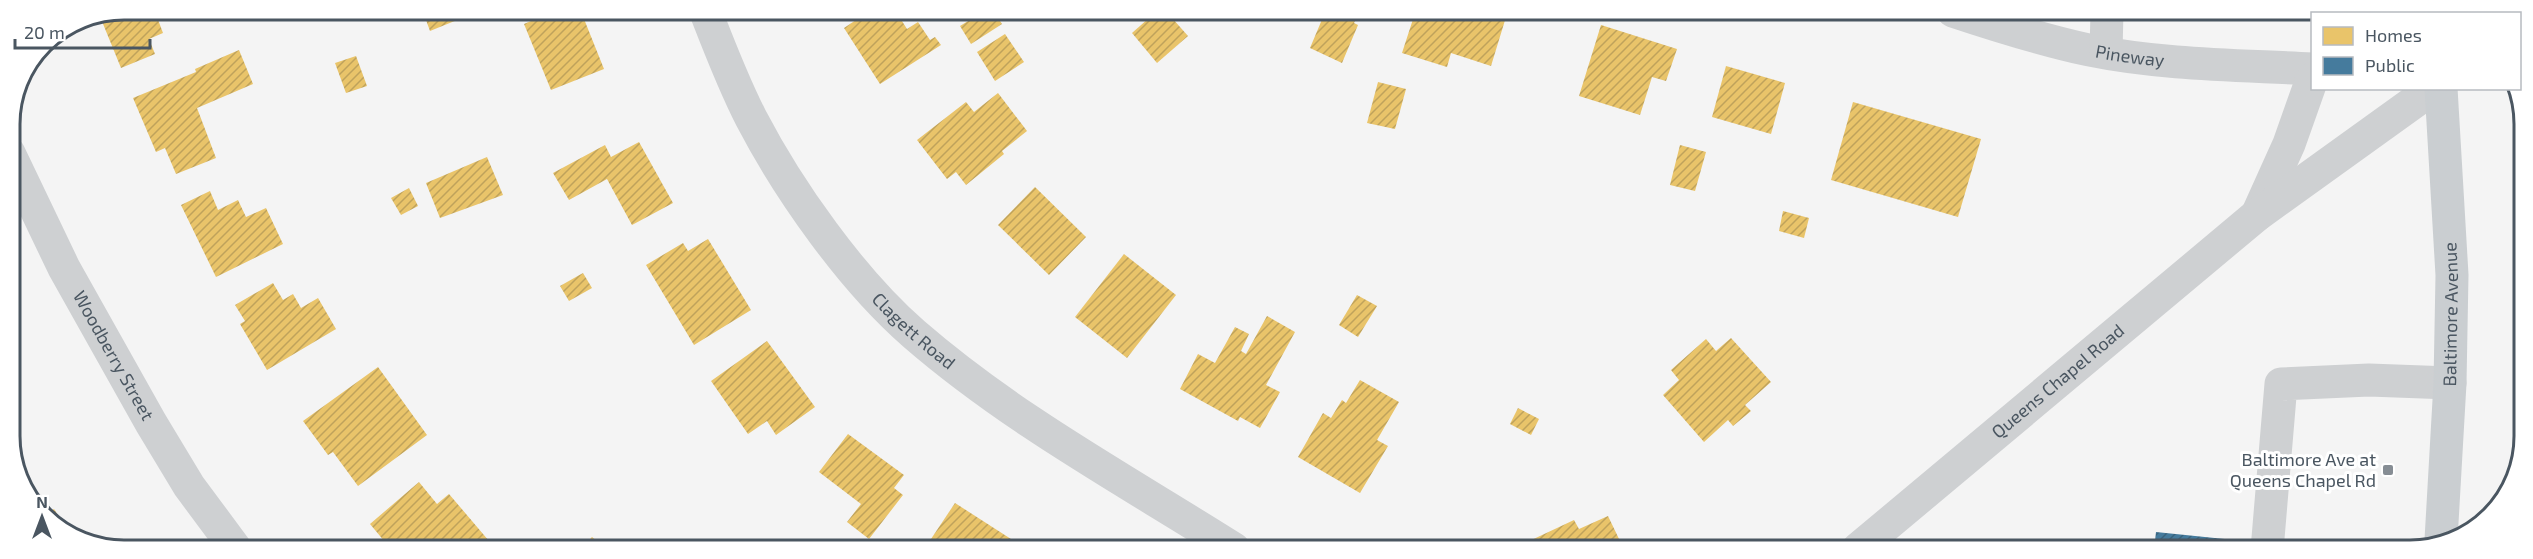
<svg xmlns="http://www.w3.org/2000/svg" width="2533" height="559" viewBox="0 0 2533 559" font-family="'Exo 2',sans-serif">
<defs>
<pattern id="homes-hatch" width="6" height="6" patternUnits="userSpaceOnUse" patternTransform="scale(1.5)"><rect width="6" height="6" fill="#e9c46a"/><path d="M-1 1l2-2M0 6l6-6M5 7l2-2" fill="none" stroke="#bfa25b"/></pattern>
<pattern id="public-hatch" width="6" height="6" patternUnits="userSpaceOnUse" patternTransform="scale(1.5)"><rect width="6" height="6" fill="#457b9d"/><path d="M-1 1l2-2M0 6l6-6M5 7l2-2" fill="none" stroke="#39637d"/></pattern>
</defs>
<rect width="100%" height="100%" fill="#f4f4f4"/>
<g fill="url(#homes-hatch)">
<path d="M124,9H154L163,33L149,39L155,54L121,68L99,14Z"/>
<path d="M422,9H464L467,16L430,31Z"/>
<path d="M559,9H580L604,69L551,90L524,24Z"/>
<path d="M871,10H895L907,29L918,22L930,40L935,37L941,45L880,84L844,28Z"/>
<path d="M986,10H993L1002,24L971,44L960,26Z"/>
<path d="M1158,10H1165L1188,36L1157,63L1132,33Z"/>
<path d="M1326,10H1360L1354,23L1358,25L1342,63L1310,48Z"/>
<path d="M1416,10H1486L1506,17L1491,66L1451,53L1447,67L1402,53Z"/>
<path d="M1601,25L1677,49L1666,81L1652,77L1640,115L1579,96Z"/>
<path d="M1005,34L1024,62L995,81L977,52Z"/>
<path d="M239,50L253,84L197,108L216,158L176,174L165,148L156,152L133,98L196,72L195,69Z"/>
<path d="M356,56L367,86L346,93L335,63Z"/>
<path d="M1726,66L1785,83L1771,134L1712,117Z"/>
<path d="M1378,82L1406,89L1395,129L1367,123Z"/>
<path d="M998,93L1027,131L1002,151L1004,154L966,185L956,172L947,179L917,140L966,102L974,112Z"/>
<path d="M1853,102L1981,139L1958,217L1831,180Z"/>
<path d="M639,142L673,203L632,225L607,179L569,200L553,173L605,145L611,157Z"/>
<path d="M1680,145L1706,152L1695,191L1670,185Z"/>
<path d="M487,157L503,195L440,218L426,183Z"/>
<path d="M1035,187L1086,237L1049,275L998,225Z"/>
<path d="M409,188L418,206L401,215L391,198Z"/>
<path d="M210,191L218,210L238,200L246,217L266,208L283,244L216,277L181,205Z"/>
<path d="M1783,211L1809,218L1804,238L1779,231Z"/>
<path d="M708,239L751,310L694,345L646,265L683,243L688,251Z"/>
<path d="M1124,254L1176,295L1127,358L1075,317Z"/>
<path d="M583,273L592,288L569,301L560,286Z"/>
<path d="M273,283L283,300L293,294L301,308L318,298L336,329L267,370L240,324L245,321L235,305Z"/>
<path d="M1357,295L1377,306L1358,337L1339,325Z"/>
<path d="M1267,316L1295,332L1266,385L1280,392L1260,428L1240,417L1238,421L1180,389L1198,354L1215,363L1235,327L1249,334L1241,351L1246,354Z"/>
<path d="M1731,338L1771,382L1745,405L1751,411L1733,426L1728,420L1704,442L1663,395L1679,380L1671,370L1706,339L1716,351Z"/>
<path d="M767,341L815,407L776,435L767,421L748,434L711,381Z"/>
<path d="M378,367L427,435L358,486L333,452L328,455L303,421Z"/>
<path d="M1360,380L1399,402L1377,440L1388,446L1360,493L1298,457L1323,413L1331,418L1342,400L1346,403Z"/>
<path d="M1518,408L1539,419L1531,435L1510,424Z"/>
<path d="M848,434L904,475L894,488L903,495L869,539L847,522L861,504L819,472Z"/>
<path d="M11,443L20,461L14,464L11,458Z"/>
<path d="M419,482L437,504L449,494L495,548H390L370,524Z"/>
<path d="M955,503L1011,539L1004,549H939L929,542Z"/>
<path d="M54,509L67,529L43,517Z"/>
<path d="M1608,516L1620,541L1625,539L1635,544L1633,549H1512L1574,520L1579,529Z"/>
<path d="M592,537L605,548H582Z"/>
</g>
<path fill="url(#public-hatch)" d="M2156,532L2244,541L2243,550H2154Z"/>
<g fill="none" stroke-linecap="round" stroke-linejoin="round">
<g stroke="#ced0d2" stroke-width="33">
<path id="s1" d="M705,10C719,46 733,83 751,118C789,191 852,280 914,334C1012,419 1125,480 1234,549"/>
<path id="s2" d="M1953,11C1998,26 2043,40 2089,50C2162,65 2239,65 2312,69"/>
<path d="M2106,52L2107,11"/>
<path id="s3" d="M9,153L64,268L151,423L189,486L235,548"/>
<path d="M2257,215L2289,144L2312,79"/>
<path id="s4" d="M1858,549L2257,215L2421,97L2429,88"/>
<path d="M2267,550L2281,384L2369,380L2450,383"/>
</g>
<path stroke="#caced1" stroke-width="33" id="s5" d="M2441,540L2450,383L2452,275L2441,88"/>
</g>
<rect fill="#868d94" stroke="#fff" stroke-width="2" x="2382" y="464" width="12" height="12" rx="3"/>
<g text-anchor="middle" stroke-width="6" stroke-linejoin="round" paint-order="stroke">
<g font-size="18" fill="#4a5661" stroke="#fff">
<text dy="6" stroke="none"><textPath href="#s2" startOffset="183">Pineway</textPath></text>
<text dy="6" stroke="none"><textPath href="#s5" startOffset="226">Baltimore Avenue</textPath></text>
<text dy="6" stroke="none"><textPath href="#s1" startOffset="387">Clagett Road</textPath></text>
<text dy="6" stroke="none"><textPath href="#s3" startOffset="228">Woodberry Street</textPath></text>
<text dy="6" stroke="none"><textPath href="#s4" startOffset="261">Queens Chapel Road</textPath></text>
</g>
<g font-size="18" fill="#4a5661" stroke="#fff" text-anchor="end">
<text x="2376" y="466">Baltimore Ave at<tspan x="2376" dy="21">Queens Chapel Rd</tspan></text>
</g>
</g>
<path d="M0 0H2533V559H0ZM124 20H2410A104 104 0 0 1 2514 124V436A104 104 0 0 1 2410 540H124A104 104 0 0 1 20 436V124A104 104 0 0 1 124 20Z" fill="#fff" fill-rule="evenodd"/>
<path fill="none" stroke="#4a5661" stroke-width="3" d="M124 20H2410A104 104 0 0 1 2514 124V436A104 104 0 0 1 2410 540H124A104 104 0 0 1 20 436V124A104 104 0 0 1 124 20Z"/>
<rect x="2311" y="12" width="210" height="78" fill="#ffffff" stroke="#b7bbc0" stroke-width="1.5"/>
<rect x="2323" y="27" width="30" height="18" fill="#e9c46a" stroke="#b7bbc0" stroke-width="1.5"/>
<text x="2365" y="42" font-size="18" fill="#4a5661">Homes</text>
<rect x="2323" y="57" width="30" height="18" fill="#457b9d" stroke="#b7bbc0" stroke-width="1.5"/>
<text x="2365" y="72" font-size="18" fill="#4a5661">Public</text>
<g transform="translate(42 517)" stroke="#ffffff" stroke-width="4.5" paint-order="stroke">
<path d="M0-4.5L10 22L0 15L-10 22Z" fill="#4a5661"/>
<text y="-9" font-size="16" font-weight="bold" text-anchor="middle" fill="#4a5661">N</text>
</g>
<path d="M15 39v9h135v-9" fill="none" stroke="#4a5661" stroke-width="3"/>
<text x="24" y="39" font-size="18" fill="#4a5661" stroke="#ffffff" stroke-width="4.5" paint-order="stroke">20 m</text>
</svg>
